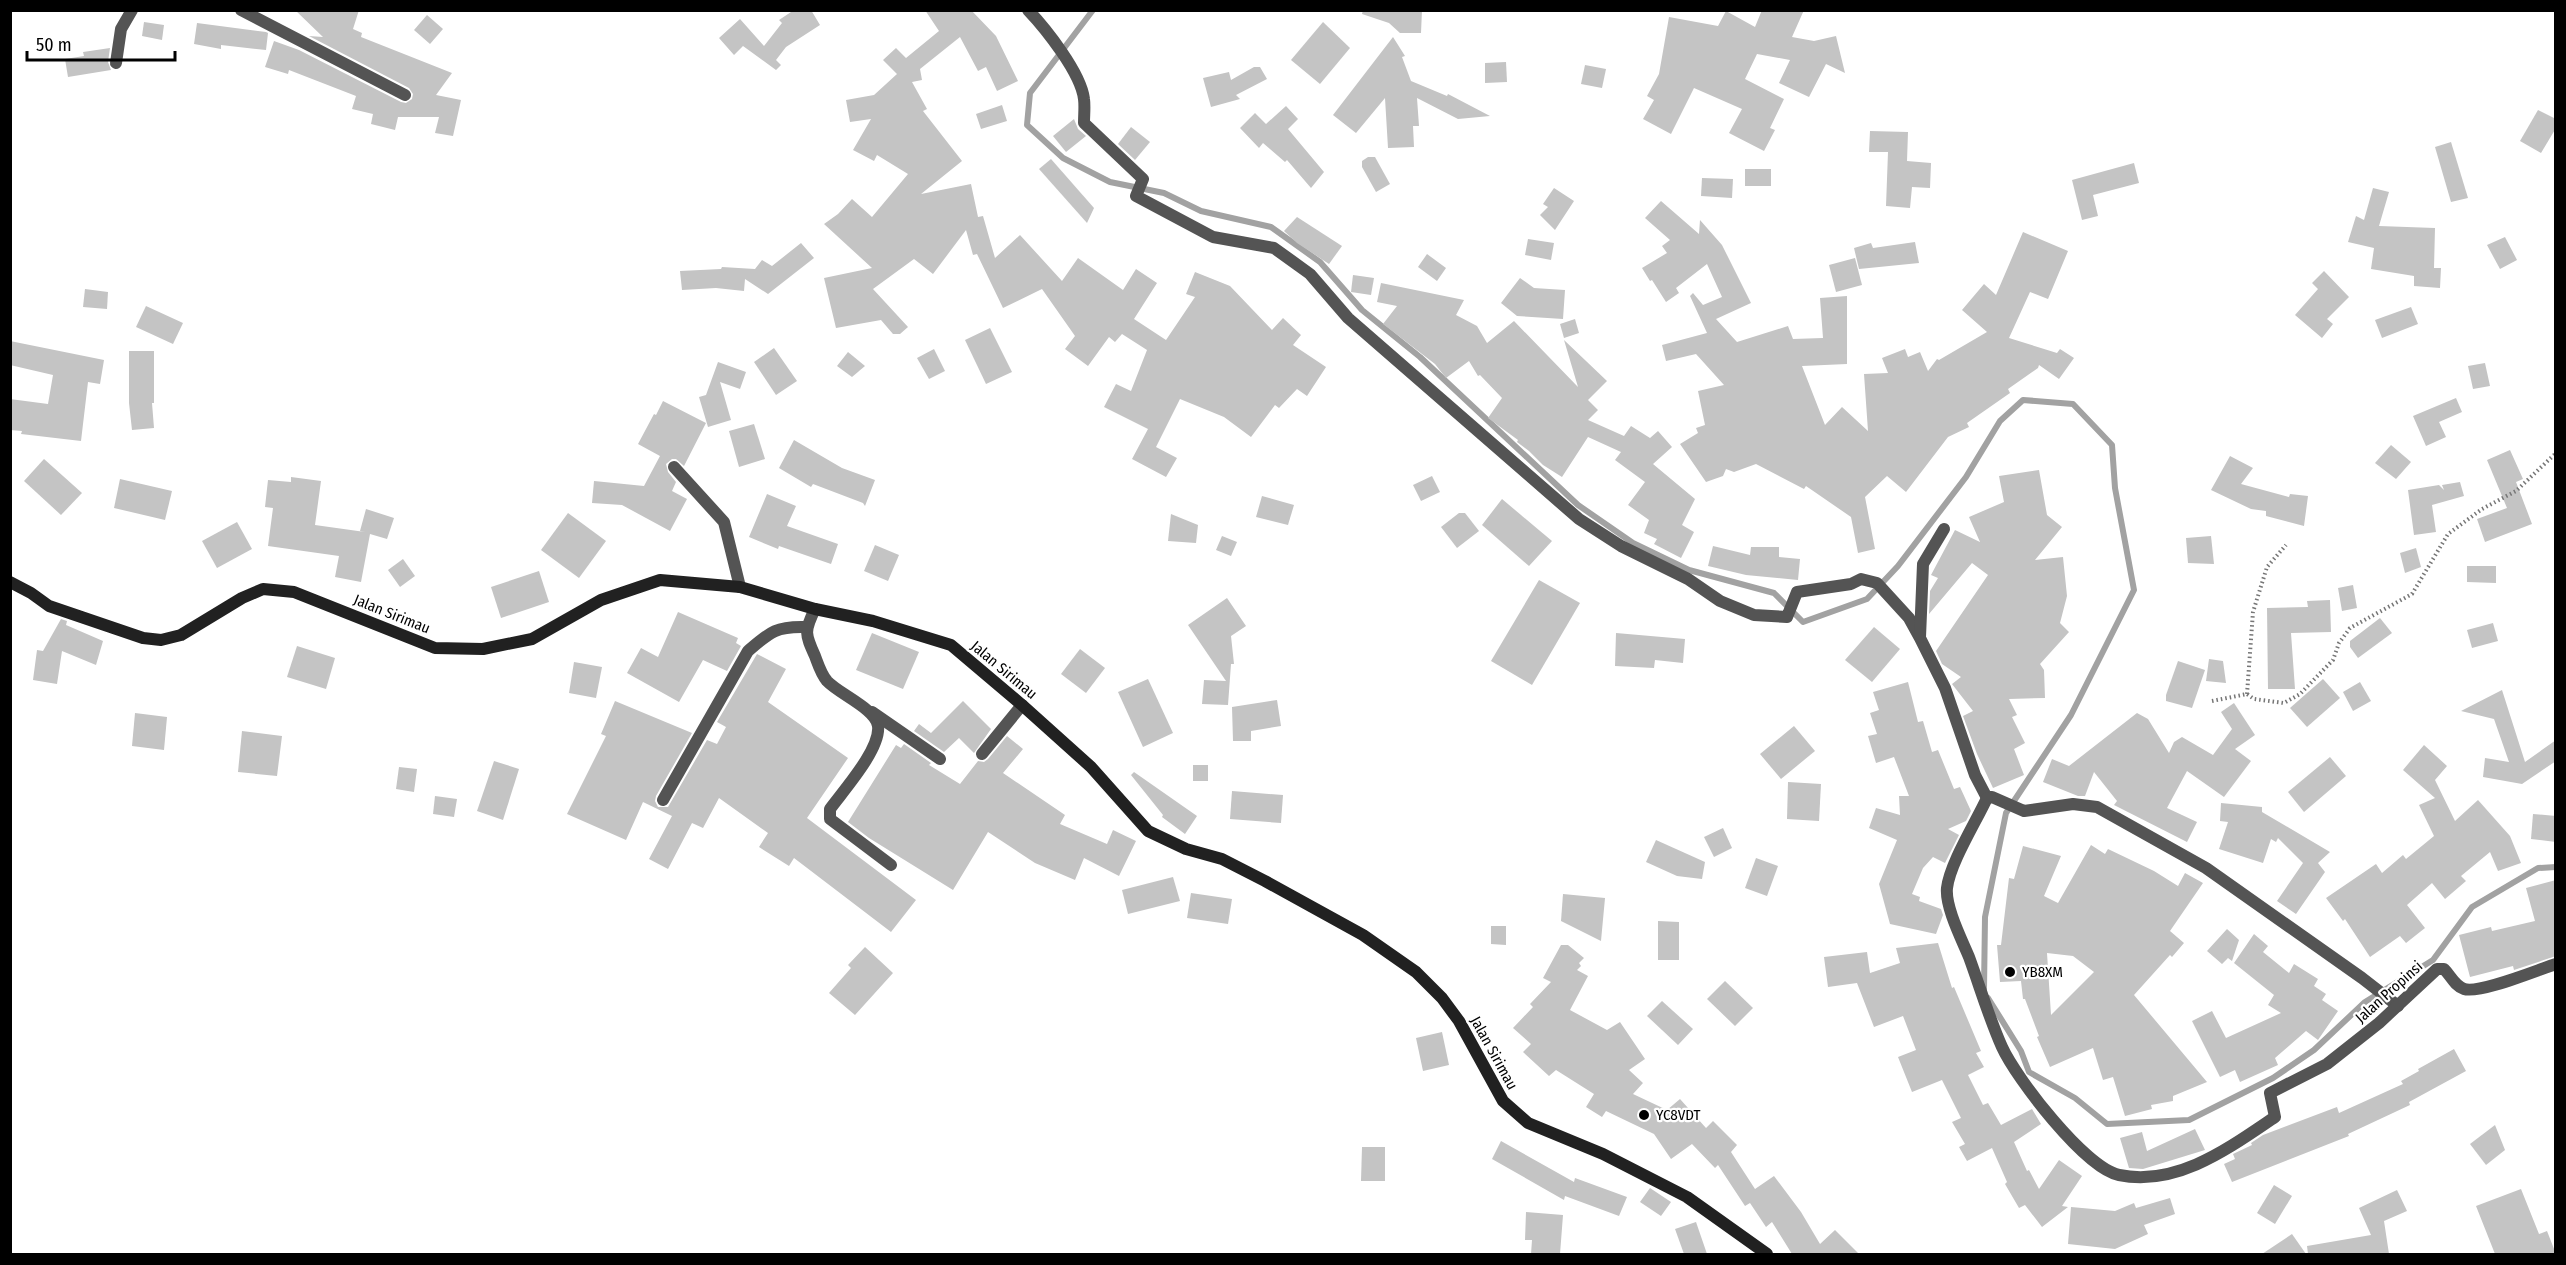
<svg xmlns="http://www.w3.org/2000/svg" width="2566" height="1265" viewBox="0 0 2566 1265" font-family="'Fira Sans Condensed',sans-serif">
<rect width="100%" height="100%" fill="#fff"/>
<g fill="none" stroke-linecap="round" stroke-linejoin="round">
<g stroke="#a2a2a2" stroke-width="6">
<path d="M1093,10L1030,93L1027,125L1063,158L1110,182L1164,193L1201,211L1271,227L1320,262L1362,310L1420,357L1578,505L1633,543L1689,570L1774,593L1803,622L1867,599L1898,566L1966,477L2000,421L2023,400L2073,404L2112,445L2115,488L2134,590L2071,715L2006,813L1985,917L1984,989"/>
<path d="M1988,998L2021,1051L2029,1072L2075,1098L2107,1124L2189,1120L2273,1078L2314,1050L2365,1002L2433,960L2472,907L2538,868L2556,867"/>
</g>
</g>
<g fill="#c4c4c4" fill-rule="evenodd">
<path d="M295,10H359L353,29L362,33L361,37L452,73L436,95L461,100L453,136L435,133L439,117H398L395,130L371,124L373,114L352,109L356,96L289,70L288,74L265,67L274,41L299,50L401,102L406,103L412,99L413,94L409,88L309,36L323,37Z"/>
<path d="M794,10H811L820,25L786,47L776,60L781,65L776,70L743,46L734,55L719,38L740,19L764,46L782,23L779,20Z"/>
<path d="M925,10H971L996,36L1018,81L997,91L986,67L978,71L960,37L920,69L922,80L912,82L927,109L923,111L962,161L921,194L971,184L978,217L983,216L995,258L1020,235L1062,281L1078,258L1123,290L1136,269L1157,283L1134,319L1166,340L1195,297L1186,294L1195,272L1230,286L1272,330L1283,318L1301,335L1293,345L1326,367L1307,396L1297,389L1279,408L1275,405L1251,437L1224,417L1180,399L1156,447L1177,458L1166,477L1132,459L1148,429L1104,407L1116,384L1131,391L1147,350L1122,334L1115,342L1109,337L1088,366L1065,349L1075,336L1042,289L1003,308L977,254L973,255L966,230L933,274L914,259L873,289L908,327L900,334H893L881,320L836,328L824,278L872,268L824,224L838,214L852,199L872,217L908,174L877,155L874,161L853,150L871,119L850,122L846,100L874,95L897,74L883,60L896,48L906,58L939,31Z"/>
<path d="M1363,10H1422L1421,33H1400L1389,23L1362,14Z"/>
<path d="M1762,10H1804L1792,37L1814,41L1836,36L1845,73L1826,64L1809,97L1779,83L1790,60L1757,54L1745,79L1784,99L1770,128L1775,130L1764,151L1729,133L1742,109L1694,88L1671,134L1643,119L1654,100L1647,96L1659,74L1669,17L1718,26L1726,11L1755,27Z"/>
<path d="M427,15L443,29L430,44L414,30Z"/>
<path d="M144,22L164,25L162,40L142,36Z"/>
<path d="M1323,22L1350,48L1320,84L1291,60Z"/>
<path d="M197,23L266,32L268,33L266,50L221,45V49L194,44Z"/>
<path d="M1393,37L1405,56L1402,57L1411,81L1447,96L1448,94L1490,116L1458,119L1417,98L1419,126H1413L1414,147L1388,148L1385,98L1356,133L1333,115Z"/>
<path d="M110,48L108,62L111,70L68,77L65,59L84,56L83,52Z"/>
<path d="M1506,62L1507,82L1485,83V63Z"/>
<path d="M1585,65L1606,69L1602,88L1581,84Z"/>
<path d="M1254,67H1260L1267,79L1236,95L1240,99L1211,107L1203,78L1229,72L1231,80Z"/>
<path d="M1002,105L1007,121L981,129L976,114Z"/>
<path d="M1286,106L1298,119L1288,129L1324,172L1311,188L1287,160L1285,162L1263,143L1259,148L1240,128L1255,113L1266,124Z"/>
<path d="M2538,110L2556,119V128L2541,153L2520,141Z"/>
<path d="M1074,119L1078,129L1086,136L1066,152L1053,136Z"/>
<path d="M1131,127L1150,142L1135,160L1118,144Z"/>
<path d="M1870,131L1908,132L1907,161L1931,163L1930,188L1912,187L1910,208L1886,206L1888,152H1869Z"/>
<path d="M2451,142L2468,198L2451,202L2435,147Z"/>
<path d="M1368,157H1375L1390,184L1376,192L1362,167V161Z"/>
<path d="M1051,159L1094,208L1087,223L1039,169Z"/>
<path d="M2134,163L2139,183L2093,195L2098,216L2082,220L2072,180Z"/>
<rect x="1745" y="169" width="26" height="17"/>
<path d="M1702,178L1733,179L1732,198L1701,196Z"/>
<path d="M1554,188L1574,201L1555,230L1540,215L1548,207L1543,204Z"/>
<path d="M2373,188L2389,192L2379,226L2435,228L2434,268H2441L2440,288L2414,286V276L2371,269L2374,248L2348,242L2356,216L2364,220Z"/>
<path d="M1661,201L1699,234L1700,220L1722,245L1751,303L1716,319L1737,342L1788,326L1793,339L1823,338L1820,298L1847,296V364L1802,366L1825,425L1842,407L1868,431L1864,374L1888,373L1882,358L1905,349L1908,357L1920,352L1928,371L1937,359L1939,360L1987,332L1962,310L1984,284L1996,295L2023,232L2068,251L2048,299L2030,292L2009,338L2057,353L2060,349L2074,358L2059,379L2039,365L2038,368L2008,389L2010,393L1967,423L1969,427L1948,437L1906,492L1887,476L1865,497L1875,549L1858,553L1851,517L1806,486L1804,489L1756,464L1734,472L1726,469L1723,476L1706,482L1680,444L1698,433L1696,428L1705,425L1698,391L1724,385L1696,354L1666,361L1662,345L1707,333L1690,296L1693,293L1703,305L1722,297L1707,264L1676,288L1679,293L1666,302L1652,280L1650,281L1642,268L1667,253L1662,246L1670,240L1645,218Z"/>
<path d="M1297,217L1342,246L1329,264L1297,243L1284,231Z"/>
<path d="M2505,237L2517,260L2500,269L2487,245Z"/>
<path d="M1528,239L1554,243L1551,260L1525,255Z"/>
<path d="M1915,242L1919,263L1859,269L1854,248L1871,243L1873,248Z"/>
<path d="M801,243L814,258L768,294L745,279L744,291L716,288L682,290L680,271L721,269L722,267L755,269L762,260L772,266Z"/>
<path d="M1427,254L1446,268L1437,281L1418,267Z"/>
<path d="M1855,258L1862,285L1836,292L1829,265Z"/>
<path d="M2324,271L2349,297L2327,319L2333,324L2322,338L2295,315L2318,289L2312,283Z"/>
<path d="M1353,275L1374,278L1371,295L1351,292Z"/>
<path d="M1520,278L1534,288L1565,290L1563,319L1517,316L1501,303Z"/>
<path d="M1381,283L1464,300L1456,315L1477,326L1487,343L1514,321L1578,387L1564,340L1607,381L1588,400L1598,410L1588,420L1624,436L1631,426L1650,438L1658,431L1672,447L1653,464L1695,499L1682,525L1694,532L1681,558L1654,544L1657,539L1644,533L1649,520L1628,505L1645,482L1615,460L1621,452L1588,437L1562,477L1543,465L1529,451L1517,442L1518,440L1488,418L1502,398L1480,375L1478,376L1469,361L1446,378L1435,364L1383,324L1397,306L1377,302Z"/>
<path d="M85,289L108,292L107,309L83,307Z"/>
<path d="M146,306L183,323L173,344L136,327Z"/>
<path d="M2411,307L2418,324L2382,338L2375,320Z"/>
<path d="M1575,319L1579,333L1564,338L1560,324Z"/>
<path d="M990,328L1012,372L986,384L965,340Z"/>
<path d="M10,341L104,360L100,384L88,382L81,441L21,434L22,431L10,430V399L48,404L53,375L10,365Z"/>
<path d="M774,348L797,381L776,395L754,362Z"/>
<path d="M934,349L945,371L929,379L917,358Z"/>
<path d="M129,351H154V403H152L154,428L132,430L129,403Z"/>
<path d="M848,352L865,366L852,377L837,366Z"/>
<path d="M718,362L746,372L740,389L720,382L731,420L708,427L699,397L706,395Z"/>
<path d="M2485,363L2490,386L2473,389L2468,366Z"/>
<path d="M2456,398L2462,412L2439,422L2446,437L2426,446L2413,416Z"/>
<path d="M663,401L706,423L684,466L676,459H672L666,464L668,472L676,482L672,491L687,499L670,531L622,505L592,503L594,481L644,486L660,456L638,444L654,414L656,415Z"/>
<path d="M754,424L765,459L739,467L729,431Z"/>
<path d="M794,440L842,468L875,480L865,506L863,503L813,484L811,487L779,468Z"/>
<path d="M2391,445L2411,462L2396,479L2375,463Z"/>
<path d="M2510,450L2523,479L2516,482L2532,524L2485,542L2477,519L2507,508L2487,460Z"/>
<path d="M2230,456L2253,468L2241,484L2289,497L2290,494L2308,496L2304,526L2266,516V511L2251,509L2211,490Z"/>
<path d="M44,459L82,493L61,515L24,481Z"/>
<path d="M2039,470L2047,515L2062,527L2035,560L2063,557L2067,596L2060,623L2069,632L2040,664L2044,670L2045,698L2009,699L2017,715L2012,717L2025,743L2014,749L2024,775L1993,788L1977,754L1963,716L1973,711L1952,684L1961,677L1942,664L1936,651L1988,575L1972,563L1929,614L1930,591L1938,578L1931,575L1955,530L1980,542L1969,517L2004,502L1999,476Z"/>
<path d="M1432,476L1440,492L1421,501L1413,485Z"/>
<path d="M291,477L321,481L315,525L365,532L360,531L366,509L394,518L387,539L370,534L361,582L335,577L339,556L268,546L273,508L265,507L268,480L291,482Z"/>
<path d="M120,479L172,491L165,520L114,508Z"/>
<path d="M2460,482L2464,496L2432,505L2436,532L2414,535L2408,490L2439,485L2444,490L2442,485Z"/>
<path d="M767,494L796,506L787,526L838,544L831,564L779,546L778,549L749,537Z"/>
<path d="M1262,496L1294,505L1288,525L1256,517Z"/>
<path d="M1502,499L1552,541L1529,566L1482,525Z"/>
<path d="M568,513L606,541L579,578L541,550Z"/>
<path d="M1459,513H1465L1479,531L1457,548L1441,527Z"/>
<path d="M1171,514L1198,525L1196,543L1168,541Z"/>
<path d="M237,522L252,549L217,568L202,541Z"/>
<path d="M1222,536L1237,542L1231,556L1216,550Z"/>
<path d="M2211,536L2214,564L2188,563L2186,538Z"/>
<path d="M875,545L899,555L888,581L864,571Z"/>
<path d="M1713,546L1750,555L1751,547H1779V557L1800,559L1798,580L1746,575L1708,566Z"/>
<path d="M2416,548L2421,567L2405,573L2400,553Z"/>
<path d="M403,559L415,576L400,587L388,570Z"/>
<path d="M2467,566H2496V583L2467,582Z"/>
<path d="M539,571L549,602L501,618L491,587Z"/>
<path d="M1539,580L1580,603L1532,685L1491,661Z"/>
<path d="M2353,585L2357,608L2342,611L2338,588Z"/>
<path d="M1227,598L1246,626L1231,636L1234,664H1231L1228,705L1202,704L1204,680L1226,681L1188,625Z"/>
<path d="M2330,600L2331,632L2291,633L2295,689H2268L2267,608L2308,607L2307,601Z"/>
<path d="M678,612L738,638L736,643L741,646L727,671L703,660L679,702L627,673L641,648L658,657Z"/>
<path d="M2380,618L2392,633L2358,658L2350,647V641Z"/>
<path d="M61,619L67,621L66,625L103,641L96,665L62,651L57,684L33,680L37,650L43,651Z"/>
<path d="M2493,623L2498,641L2472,648L2467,630Z"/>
<path d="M1874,627L1900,649L1872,682L1845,660Z"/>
<path d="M872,633L919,652L903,689L856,670Z"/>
<path d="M1616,633L1685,639L1683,663L1655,660L1654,668L1615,666Z"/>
<path d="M297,646L335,658L326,689L287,677Z"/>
<path d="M1080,649L1105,668L1086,693L1061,674Z"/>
<path d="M757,654L786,669L768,702L848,758L807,818L916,900L891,932L794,858L789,866L759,847L768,833L719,798L703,828L692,823L668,869L649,859L672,816L643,802L626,840L567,814L606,736L601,734L615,701L692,733L656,796L655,801L658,807H668L707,740L717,744L726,727L717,722Z"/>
<path d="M2209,659L2223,661L2226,683L2206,681Z"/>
<path d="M2178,661L2205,670L2192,708L2166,701V695Z"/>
<path d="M574,662L602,667L596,698L569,693Z"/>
<path d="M1148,679L1173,733L1143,747L1118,692Z"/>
<path d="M2323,679L2340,698L2307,727L2290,708Z"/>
<path d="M1908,682L1918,722L1923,721L1932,752L1938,750L1954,789L1960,787L1971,811L1966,821L1948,829L1959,835L1945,863L1933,857L1923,868L1912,894L1920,897L1919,901L1941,909L1943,915L1936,934L1890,924L1879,884L1897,840L1869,828L1876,808L1900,815L1899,796H1909L1894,757L1876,763L1868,736L1877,734L1870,713L1879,710L1873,692Z"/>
<path d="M2360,682L2371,701L2353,711L2343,692Z"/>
<path d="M2502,690L2525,762L2556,740V761L2522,784L2483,777L2485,758L2509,762L2494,719L2461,711Z"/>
<path d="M1277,700L1281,726L1251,731V741H1233L1232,707Z"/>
<path d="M963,701L991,729L974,753L959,738L944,752L914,731L919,724L931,733Z"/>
<path d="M2234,703L2255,735L2235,749L2251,761L2224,797L2187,771L2167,808L2197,822L2187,842L2114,805L2117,801L2094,772L2085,796H2078L2043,782L2052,759L2069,766L2137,713L2148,719L2169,753L2174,742L2182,737L2213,755L2232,729L2221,712Z"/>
<path d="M135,713L167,717L164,750L132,746Z"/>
<path d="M1794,726L1815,751L1781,779L1760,754Z"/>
<path d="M242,731L282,736L277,776L238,772Z"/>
<path d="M1007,736L1023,749L1003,773L1065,815L1060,824L1107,844L1113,830L1136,841L1119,876L1084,858L1075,880L1035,863L988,832L953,890L869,838L848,822L896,745L901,748L904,744L931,763L929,765L960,784L978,761L984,762L988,759Z"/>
<path d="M2424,745L2447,766L2435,780L2455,821L2478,800L2510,836L2521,863L2498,871L2490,852L2461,876L2466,881L2445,899L2432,883L2407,905L2425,928L2406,943L2400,936L2370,957L2345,919L2343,921L2326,898L2376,864L2382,873L2403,855L2406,859L2434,836L2419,805L2435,798L2403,770Z"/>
<path d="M2330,757L2346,776L2304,812L2288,792Z"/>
<path d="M494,761L519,769L503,820L477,811Z"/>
<rect x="1193" y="765" width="15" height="16"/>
<path d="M399,767L417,769L414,792L396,789Z"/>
<path d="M1134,772L1197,816L1185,834L1162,817L1163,815L1131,775Z"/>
<path d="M1788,782L1821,784L1819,821L1787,819Z"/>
<path d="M1232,791L1283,795L1281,823L1230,819Z"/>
<path d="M435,796L457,799L454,817L433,814Z"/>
<path d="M2221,803L2262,807V812L2330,852L2318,863L2325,872L2296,914L2277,901L2303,863L2278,838L2276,842L2271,839L2263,863L2219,849L2228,822L2220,821Z"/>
<path d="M2533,814L2556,816V842L2531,839Z"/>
<path d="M1723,828L1732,848L1714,857L1704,837Z"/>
<path d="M1656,840L1705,862L1702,879L1677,876L1646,862Z"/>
<path d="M2091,845L2105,854L2108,849L2154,871L2178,886L2185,873L2203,883L2170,931L2184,943L2172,957L2170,955L2134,995L2207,1082L2173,1096V1101L2151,1105L2152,1109L2125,1116L2113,1077L2103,1080L2093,1048L2050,1067L2037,1037L2039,1036L2025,999H2023L2021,981L2000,982L1997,945H2001L2009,878L2014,879L2023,846L2061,856L2044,896L2058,903ZM2047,953L2073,956L2094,972L2051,1015Z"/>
<path d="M1756,858L1778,866L1767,896L1745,888Z"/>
<path d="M1173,877L1180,901L1128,914L1122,890Z"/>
<path d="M2556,880V956L2514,970L2513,966L2470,977L2459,935L2491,927L2492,931L2535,921L2526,888Z"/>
<path d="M1191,893L1232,899L1228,924L1187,918Z"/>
<path d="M1563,894L1605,898L1601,941L1561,921Z"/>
<path d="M1658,921L1679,922V960H1658Z"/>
<path d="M1491,926H1506V945L1491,944Z"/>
<path d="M2227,929L2239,940L2232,961L2228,958L2222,964L2207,951Z"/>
<path d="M2254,934L2268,946L2263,952L2289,973L2294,964L2318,979L2314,986L2326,994L2322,1000L2338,1011L2318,1040L2306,1031L2275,1058L2278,1065L2240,1082L2235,1070L2220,1077L2192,1021L2212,1011L2226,1038L2281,1013L2268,1005L2274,995L2234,963Z"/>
<path d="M1938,943L1952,988L1954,987L1981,1051L1976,1053L1984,1067L1968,1075L1983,1105L1988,1103L2001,1125L2032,1109L2041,1124L2014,1142L2027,1171L2029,1170L2039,1189L2059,1160L2082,1176L2062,1206L2068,1207L2042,1227L2025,1205L2019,1208L2005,1184L2007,1182L1992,1148L1967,1161L1959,1147L1965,1144L1952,1122L1961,1118L1942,1080L1912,1092L1898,1057L1916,1050L1903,1016L1874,1027L1857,983L1828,987L1824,957L1867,952L1870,973L1900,963L1896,948Z"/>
<path d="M1561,945H1568L1584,958L1579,963L1581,966L1577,970L1588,976L1570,1010L1607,1030L1620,1022L1645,1059L1629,1070L1643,1083L1633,1094L1667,1110L1680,1099L1706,1128L1713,1121L1737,1145L1731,1152L1755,1189L1774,1176L1801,1212L1820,1244L1835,1230L1859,1254H1792L1772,1222L1766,1227L1750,1203L1745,1206L1718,1165L1715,1168L1692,1144L1671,1159L1654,1134L1606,1111L1602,1117L1586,1107L1594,1094L1556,1070L1549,1076L1523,1052L1531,1044L1513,1028L1533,1007L1530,1004L1551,982L1543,978Z"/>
<path d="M865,947L893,973L855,1015L829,993L851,968L848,965Z"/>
<path d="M1725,981L1753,1008L1735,1026L1707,999Z"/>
<path d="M1662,1001L1693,1029L1678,1045L1647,1016Z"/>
<path d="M1442,1032L1449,1065L1423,1071L1416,1038Z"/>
<path d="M2454,1049L2466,1071L2409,1102L2410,1105L2348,1134L2349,1136L2232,1182L2224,1164L2235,1159L2233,1154L2252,1145L2251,1143L2263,1135L2337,1107L2339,1113L2403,1084L2401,1081L2419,1071L2418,1069Z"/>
<path d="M2495,1125L2505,1150L2486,1165L2470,1144Z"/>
<path d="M2195,1129L2205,1150L2143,1169L2129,1168L2120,1138L2142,1132L2147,1151Z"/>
<path d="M1501,1141L1574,1182L1575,1178L1627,1197L1619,1216L1565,1196L1564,1200L1492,1159Z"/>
<path d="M1362,1147H1385V1181H1361Z"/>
<path d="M2274,1185L2292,1196L2275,1224L2257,1213Z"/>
<path d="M1650,1188L1671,1202L1661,1216L1640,1202Z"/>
<path d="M2521,1189L2539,1234L2547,1231L2556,1254H2495L2476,1206Z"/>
<path d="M2397,1190L2407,1211L2384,1221L2389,1254H2308L2307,1246L2371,1235L2359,1208Z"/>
<path d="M2170,1198L2175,1214L2144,1225L2148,1234L2115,1249L2068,1244L2071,1207L2115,1211L2134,1203L2136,1208Z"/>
<path d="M1526,1212L1563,1215L1560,1254H1531L1532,1240H1525Z"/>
<path d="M1696,1222L1707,1254H1684L1675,1229Z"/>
<path d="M2292,1234L2306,1254H2262Z"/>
</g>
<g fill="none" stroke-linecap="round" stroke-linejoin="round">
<g stroke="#767676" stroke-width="4" stroke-dasharray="1.5 3" stroke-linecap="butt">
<path d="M2247,694L2253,612L2267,567L2286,545"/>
<path d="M2212,701L2247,694L2254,699L2284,703L2300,694L2333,660L2339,643L2350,628L2412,594L2448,534L2482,509L2516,491L2556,453"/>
</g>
<g stroke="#545454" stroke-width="12">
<path d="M241,10L405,95"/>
<path d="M1028,10C1046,29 1081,73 1084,99C1085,106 1084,115 1084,123L1143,179L1136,196L1213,237L1274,248L1310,274L1348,318L1579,519L1621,546L1688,579L1720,601L1754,615L1787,617L1797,592L1851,584L1861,579L1877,583L1909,618L1920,638L1945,688L1975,775L1987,798L1992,797L2024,811L2073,804L2097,807L2206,868L2362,978L2398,1006"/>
<path d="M116,63L121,29L132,10"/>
<path d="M674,467L724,522L740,587"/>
<path d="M815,609C804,631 805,634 815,656C818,664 821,674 827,681C839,694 876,709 878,726C881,749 843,791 830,809V819L891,865"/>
<path d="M1920,637L1923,564L1944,529"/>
<path d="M872,712L940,759"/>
<path d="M982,754L1022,705"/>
<path d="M1987,798C1976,822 1950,863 1947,888C1945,907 1962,940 1969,957C1980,987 1989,1018 2002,1047C2016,1078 2085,1168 2119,1175C2177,1187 2229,1148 2275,1117L2270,1093L2327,1064L2379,1023L2437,969H2444C2451,976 2454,985 2464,989C2480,994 2537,970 2556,964"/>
<path d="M663,800L748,651C770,632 776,626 806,627"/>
</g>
<path stroke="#212121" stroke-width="12" d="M10,582L31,593L49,606L143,638L161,640L181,635L242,598L263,589L294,592L435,648L483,649L532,639L601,600L660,580L740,587L815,609L873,621L951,645L1022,705L1091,767L1148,831L1186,849L1222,859L1265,881L1363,935L1416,972L1442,998L1459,1021L1503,1101L1528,1123L1603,1154L1687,1197L1767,1254"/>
</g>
<g fill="#000" stroke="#fff" stroke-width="2">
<circle cx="2010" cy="972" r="6"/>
<circle cx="1644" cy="1115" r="6"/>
</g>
<g text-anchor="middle" stroke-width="4.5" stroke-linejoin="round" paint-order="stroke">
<g font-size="15" fill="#000" stroke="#fff">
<text transform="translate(392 614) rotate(22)" y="5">Jalan Sirimau</text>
<text transform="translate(1004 670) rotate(40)" y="5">Jalan Sirimau</text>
<text transform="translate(2389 992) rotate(-42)" y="5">Jalan Propinsi</text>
<text transform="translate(1494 1053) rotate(61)" y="5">Jalan Sirimau</text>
</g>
<g font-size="15" fill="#000" stroke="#fff" text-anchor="start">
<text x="2022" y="977">YB8XM</text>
<text x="1656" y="1120">YC8VDT</text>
</g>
</g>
<rect width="2566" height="1265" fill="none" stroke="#000000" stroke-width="24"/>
<path d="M27 51v9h148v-9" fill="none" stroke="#000000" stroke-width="3"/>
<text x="36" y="51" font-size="18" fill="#000000" stroke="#ffffff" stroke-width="4.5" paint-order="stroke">50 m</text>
</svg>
